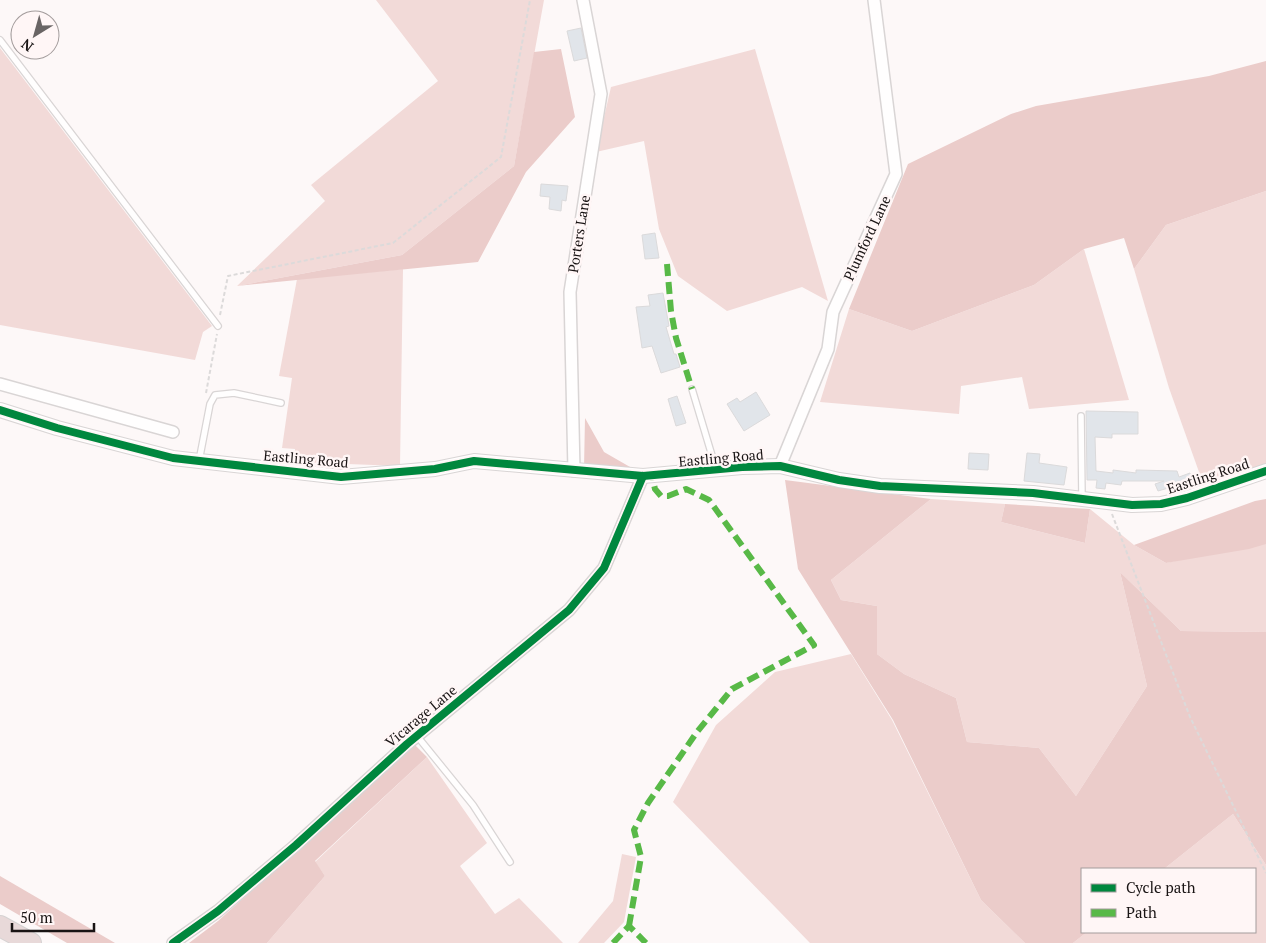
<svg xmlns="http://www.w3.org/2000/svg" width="1266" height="943" viewBox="0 0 1266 943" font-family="'PT Serif',serif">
<rect width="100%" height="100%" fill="#fdf8f8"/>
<g fill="#f2dad8">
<path d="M376,0H544L514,166L402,255L237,286L325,201L311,185L438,81Z"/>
<path d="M0,48L212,326L203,332L195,360L0,325Z"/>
<path d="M755,49L828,301L802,287L727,311L678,276L659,229L644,141L596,152L611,87Z"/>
<path d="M1266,191V467L1204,486L1169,388L1134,269L1166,225Z"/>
<path d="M1084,249L1129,400L1029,409L1022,377L961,386L959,414L820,402L849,309L912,331L1034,285Z"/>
<path d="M403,269L400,466L295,462V449L282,448L292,378L279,376L297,279Z"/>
<path d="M931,499L1005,504L1001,522L1085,543L1090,509L1134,545L1166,563L1266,540V632L1181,631L1120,572L1147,686L1076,796L1039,748L967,742L956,698L904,674L877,654V606L841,600L831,580Z"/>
<path d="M851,654L892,720L981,900L1025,943H810L673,802L716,725L775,672Z"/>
<path d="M427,757L487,843L460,866L495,914L519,898L563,943H267L325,876L315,862Z"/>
<path d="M1233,814L1266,865V943H1073L1087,932H1255V869H1164Z"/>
<path d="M622,854L636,857L624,922L604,943H578L613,901Z"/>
</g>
<g fill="#ebccca">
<path d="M561,49L575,117L526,172L478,262L237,286L402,255L514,166L534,52Z"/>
<path d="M1266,61V191L1166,225L1134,269L1124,238L1084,249L1034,285L912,331L849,309L908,164L1011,114L1036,106L1209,76Z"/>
<path d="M585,418L604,452L637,471L584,468Z"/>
<path d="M785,480L931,499L831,580L841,600L877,606V654L904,674L956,698L967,742L1039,748L1076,796L1147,686L1120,572L1181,631L1266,632V865L1233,814L1164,869H1082V932H1087L1073,943H1025L981,900L893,720L798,569Z"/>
<path d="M1266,499V544L1249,549L1166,563L1134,545L1255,501Z"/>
<path d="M1005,504L1090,509L1085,543L1001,522Z"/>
<path d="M414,744L427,757L315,861L325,876L267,943H189L218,921Z"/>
<path d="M0,876L115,943H67L0,904Z"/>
</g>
<g fill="#e1e5ea" stroke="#dbdadb">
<path d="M581,28L587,58L574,61L567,31Z"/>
<path d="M541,184L568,186L566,201L562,200L561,211L549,209L550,197L540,196Z"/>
<path d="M655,233L659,258L645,259L642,235Z"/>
<path d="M663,293L669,326L666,327L674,354H676L680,367L661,373L652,346L642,348L636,307L650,306L648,295Z"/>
<path d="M756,392L770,415L744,431L727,404L737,398L740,402Z"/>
<path d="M677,396L686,423L676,426L668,399Z"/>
<path d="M1086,411L1138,412V434H1112V438L1095,437L1096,471L1113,473V470L1136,473V470L1177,471L1179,477L1190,473L1194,484L1184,488L1182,484L1158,491L1155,484L1164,481H1122L1121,485L1106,483L1105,489L1096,488L1097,480H1087Z"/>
<path d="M969,453L989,454L988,470L968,469Z"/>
<path d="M1027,453L1040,454L1039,463L1067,467L1064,485L1024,481Z"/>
</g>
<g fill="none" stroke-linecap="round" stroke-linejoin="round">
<defs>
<g id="service">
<path d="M0,40L218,326"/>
<path d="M692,389L716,469"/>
<path d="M1081,416L1082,499"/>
<path d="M199,461L210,404L215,395L234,393L281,403"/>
<path d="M417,736L473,805L510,862"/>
</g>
<g id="minor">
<path d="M0,384L173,432"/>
<path d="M780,466L828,349L833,312L896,174L874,0"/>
<path d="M574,471L570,292L601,94L583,0"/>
<path d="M173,943L218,911L296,845L407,744L569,610L604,568L643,476"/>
</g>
<path id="tertiary" d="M0,410L57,428L173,458L341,477L435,469L474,461L643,476L742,467L780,466L839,480L880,486L1033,493L1132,505L1161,504L1187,498L1266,471"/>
<path id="motorway" d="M0,926L31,943"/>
</defs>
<use href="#service" stroke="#d9d5d5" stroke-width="8"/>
<use href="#minor" stroke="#d9d5d5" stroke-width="14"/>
<use href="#tertiary" stroke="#d9d5d5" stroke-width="16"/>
<use href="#motorway" stroke="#d5d2d2" stroke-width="22"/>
<g stroke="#dcdada" stroke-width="2" stroke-dasharray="4 2.5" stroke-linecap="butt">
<path d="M220,315L228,276L393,243L501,157L530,0"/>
<path d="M206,393L217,334"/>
<path d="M1112,514L1190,717L1266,873"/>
</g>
<use href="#service" stroke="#fffefe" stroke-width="5.5"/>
<use href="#minor" stroke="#fffefe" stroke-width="11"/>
<use href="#tertiary" stroke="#fffefe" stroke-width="14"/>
<use href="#motorway" stroke="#e8d9d9" stroke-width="20"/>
<g stroke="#58b947" stroke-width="6" stroke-dasharray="12 6" stroke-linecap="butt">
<path d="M667,264L671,311L676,338L692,389"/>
<path d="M629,926L641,857L634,830L648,803L697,732L732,689L814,645L709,500L686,489L668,496H661L655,489L652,476"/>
<path d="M613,943L629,926L646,943"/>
</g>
<defs>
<g id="cycleway">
<path d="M0,410L57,428L173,458L341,477L435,469L474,461L643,476L742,467L780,466L839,480L880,486L1033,493L1132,505L1161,504L1187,498L1266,471"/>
<path d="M173,943L218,911L296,845L407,744L569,610L604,568L643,476"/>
</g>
</defs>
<use href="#cycleway" stroke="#fff6f6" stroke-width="11"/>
<use href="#cycleway" stroke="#00873e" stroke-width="8"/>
</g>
<g text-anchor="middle" stroke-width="5" stroke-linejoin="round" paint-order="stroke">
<g font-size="14" fill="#191414" stroke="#fff6f6">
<text transform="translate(579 234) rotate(-81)" y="5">Porters Lane</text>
<text transform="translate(867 238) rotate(-65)" y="5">Plumford Lane</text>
<text transform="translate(721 458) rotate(-5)" y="5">Eastling Road</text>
<text transform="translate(306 459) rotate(5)" y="5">Eastling Road</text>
<text transform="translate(1208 476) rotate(-18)" y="5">Eastling Road</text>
<text transform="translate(421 716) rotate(-40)" y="5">Vicarage Lane</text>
</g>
</g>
<rect x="1081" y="868" width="175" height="65" fill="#fff6f6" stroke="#a39c9c"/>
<rect x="1091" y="884" width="25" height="8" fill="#00873e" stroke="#a39c9c"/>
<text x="1126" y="893" font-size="15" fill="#191414">Cycle path</text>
<rect x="1091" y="909" width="25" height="8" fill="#58b947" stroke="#a39c9c"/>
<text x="1126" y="918" font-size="15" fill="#191414">Path</text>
<g transform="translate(35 35) rotate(217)"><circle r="24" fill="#fff6f6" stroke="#a39c9c"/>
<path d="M0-4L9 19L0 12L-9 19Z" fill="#696464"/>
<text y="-8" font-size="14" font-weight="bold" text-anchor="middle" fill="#191414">N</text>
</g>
<path d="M12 923v8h82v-8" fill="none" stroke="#191414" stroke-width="2.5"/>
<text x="20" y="923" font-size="15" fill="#191414" stroke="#fff6f6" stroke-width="4" paint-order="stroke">50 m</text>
</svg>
